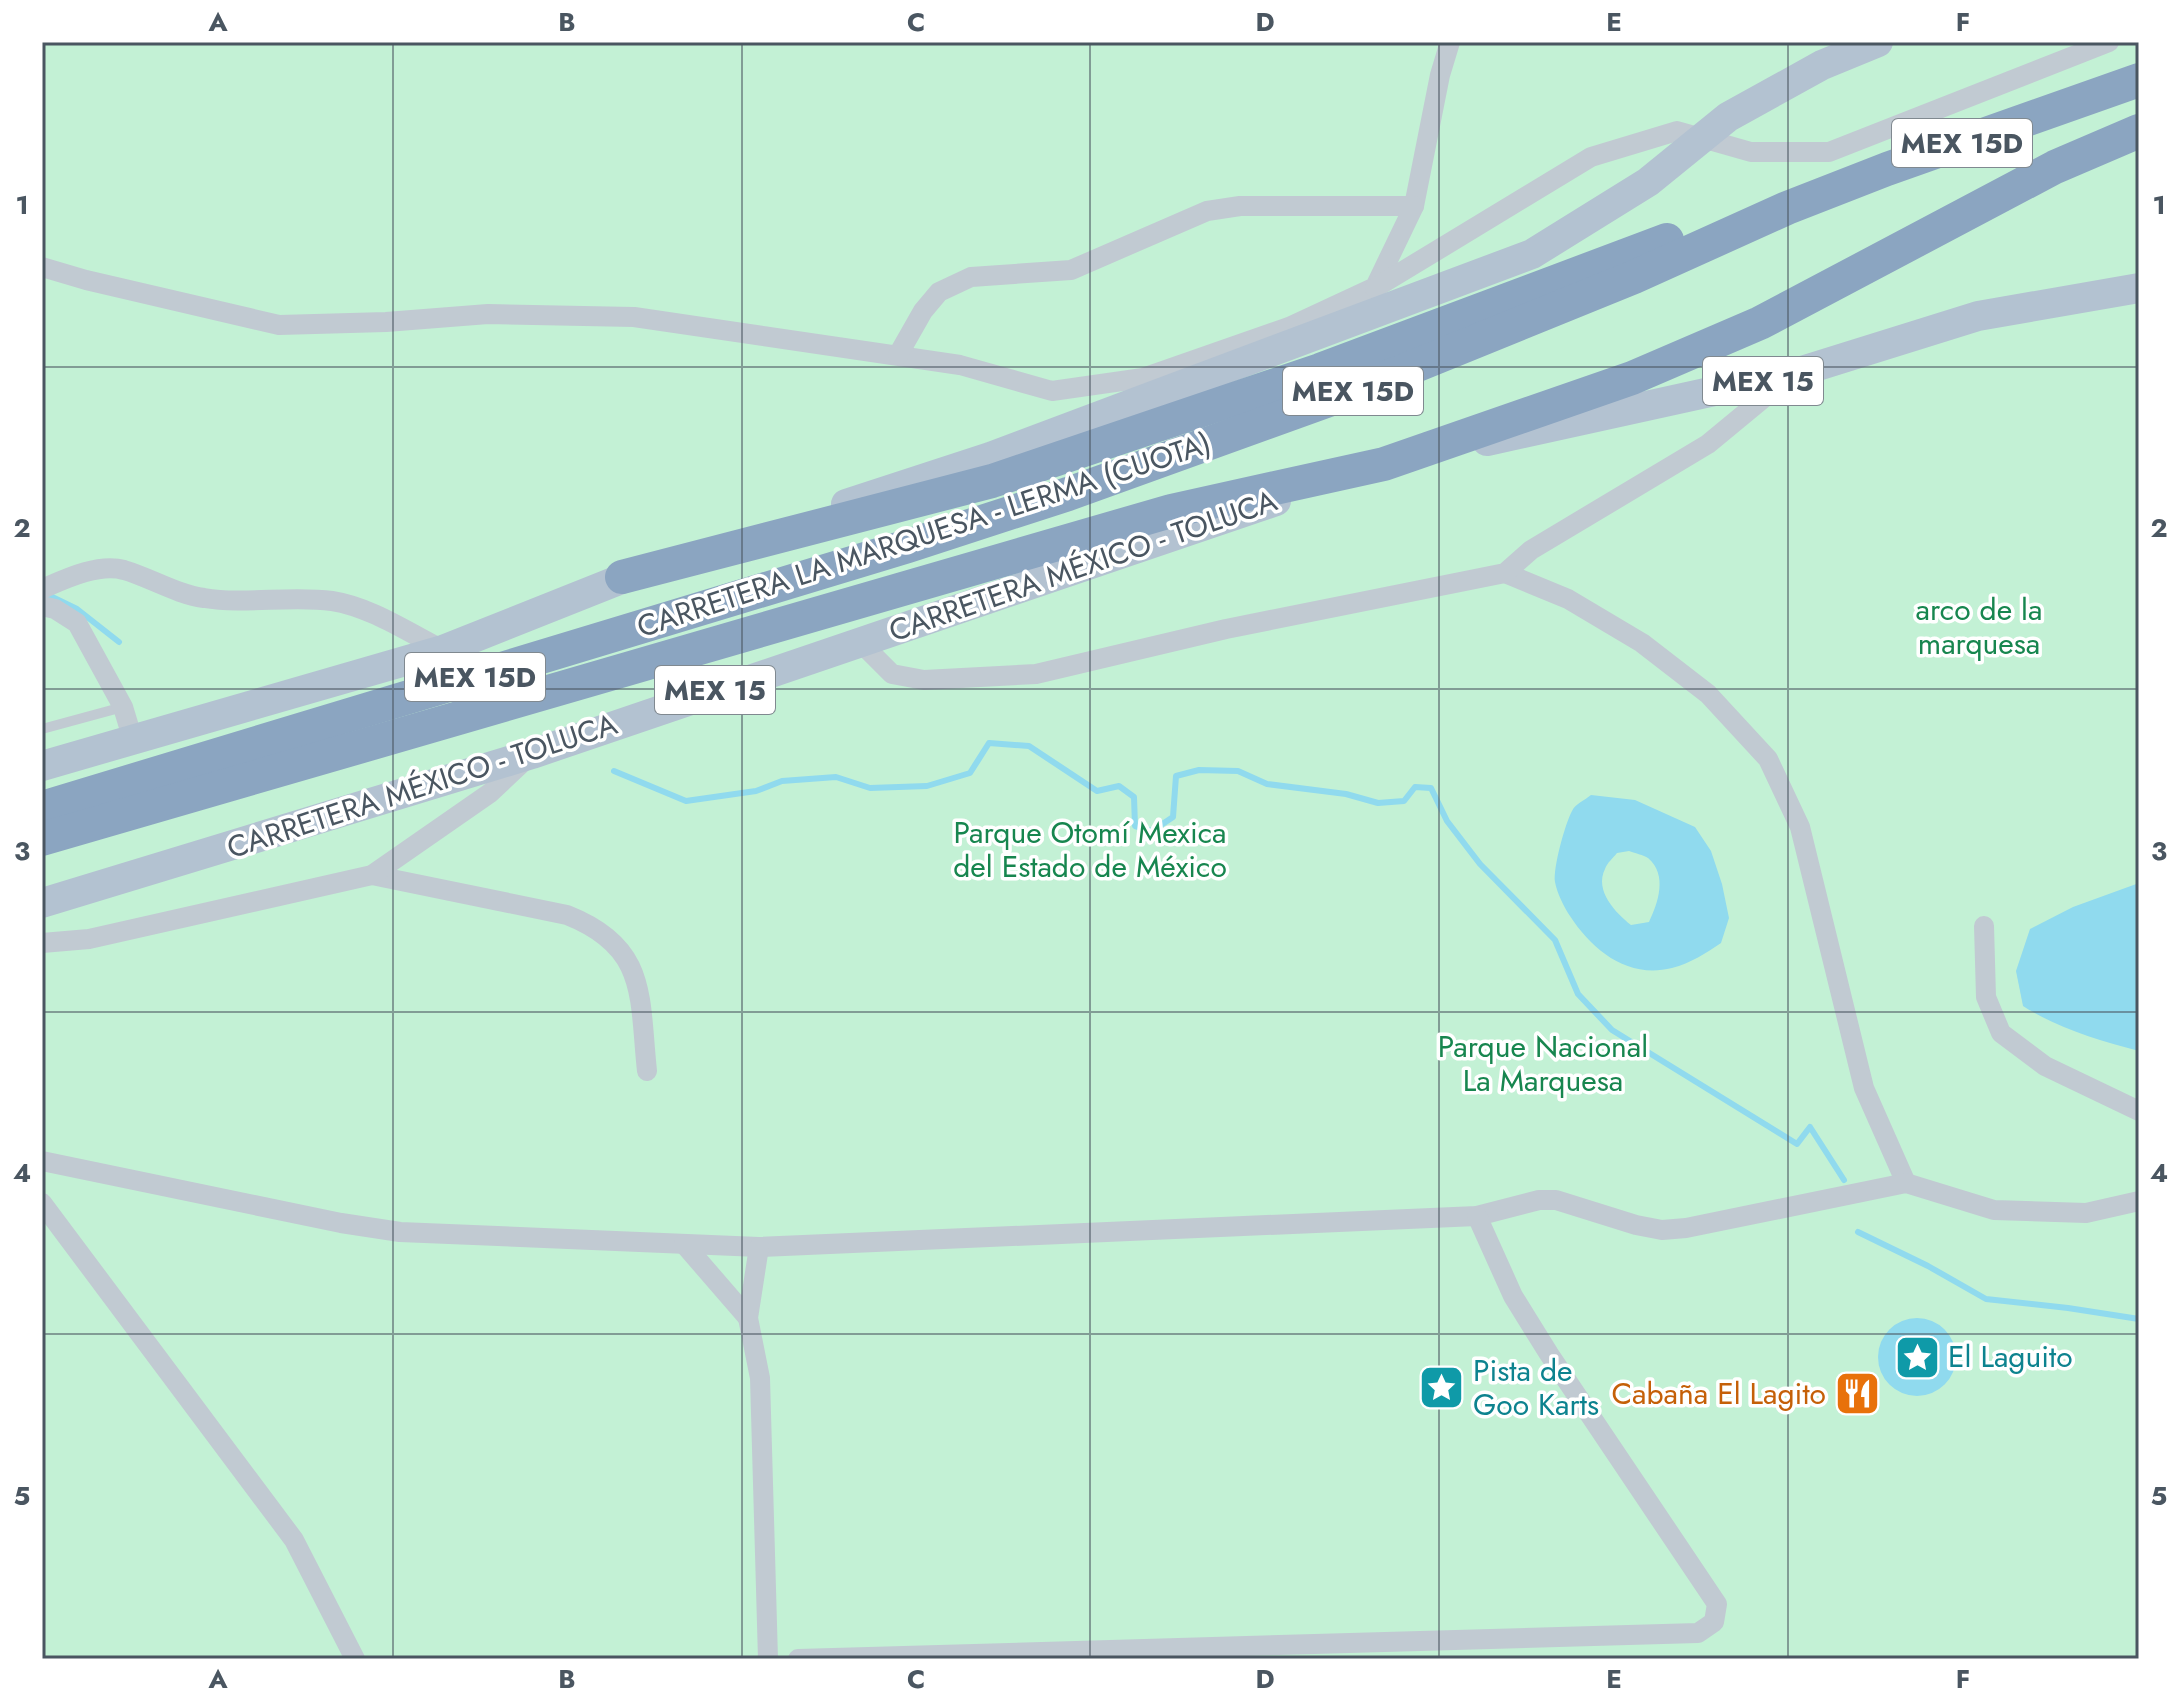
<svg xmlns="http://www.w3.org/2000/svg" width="2181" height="1701" viewBox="0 0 2181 1701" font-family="Jost,sans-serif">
<rect width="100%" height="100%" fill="#f5f3f3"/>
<rect fill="#c3f1d5" x="42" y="42" width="2097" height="1617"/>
<g fill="#90daee" fill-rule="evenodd">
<path d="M1591,795L1635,800L1695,827L1711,851L1722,884L1729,918L1721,943C1706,953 1691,963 1672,968C1628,979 1593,951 1570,916C1564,907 1557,893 1555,882C1553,868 1565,824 1572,811C1575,804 1585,800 1591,795ZM1629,851C1634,853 1644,855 1648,858C1668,875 1658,903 1649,922L1631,925C1616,913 1594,891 1605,869C1607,863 1613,858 1617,853Z"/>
<path d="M2139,883V1051C2098,1040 2059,1029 2023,1006L2016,971L2030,929L2073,907Z"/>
<circle cx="1917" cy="1357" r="39"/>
</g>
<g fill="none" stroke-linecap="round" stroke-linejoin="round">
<g stroke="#90daee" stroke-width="6">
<path d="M46,594L77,609L119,642"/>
<path d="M614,771L686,801L756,791L782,781L836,777L870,788L927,786L970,773L989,743L1029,746L1097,791L1119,786L1134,797L1135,826L1152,831L1173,817L1176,776L1199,770L1238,771L1267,784L1346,794L1378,803L1404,801L1415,787L1431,788L1447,821L1480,864L1555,940L1578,994L1612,1030L1797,1144L1810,1127L1844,1180"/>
<path d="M1858,1232L1928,1266L1986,1299L2068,1308L2139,1319"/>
</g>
<path stroke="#c1cad2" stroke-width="10" d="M42,729L123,707"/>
<g stroke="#c1cad2" stroke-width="20">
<path d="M42,267L86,280L279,325L386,322L488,314L634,317L960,365L1052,391L1143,378L1289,327L1375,287L1414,206L1440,75L1450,42"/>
<path d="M1375,288L1591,157L1677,131L1751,152H1829L2109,42"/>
<path d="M898,355L923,311L939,292L971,277L1071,270L1207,211L1240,206H1414"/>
<path d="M1505,573L1568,599L1642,643L1708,694L1768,759L1800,827L1864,1088L1906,1183"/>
<path d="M42,589C65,579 98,563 124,570C151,578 176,594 204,598C246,605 290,595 332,601C371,607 409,633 443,650"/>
<path d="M42,606L55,609L77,623L123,707L133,740"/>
<path d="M860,642L892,674L924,680L1036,674L1226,629L1505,573L1531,550L1708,444L1789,377"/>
<path d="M372,875L567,915C648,947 639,996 647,1071"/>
<path d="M1984,926L1986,997L2001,1033L2045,1066L2139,1111"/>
<path d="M42,943L89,939L372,875L490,793L524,761"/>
<path d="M42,1161L341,1223L400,1232L759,1247L1477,1216L1539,1200H1556L1636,1225L1662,1230L1686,1228L1906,1183L1994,1210L2086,1213L2139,1201"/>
<path d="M42,1203L294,1540L355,1659"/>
<path d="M684,1244L748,1318"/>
<path d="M759,1247L748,1318L760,1378L768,1659"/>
<path d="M798,1659L1698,1633L1714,1622L1717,1604L1549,1354L1513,1296L1477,1216"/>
</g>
<g stroke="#b3c2d1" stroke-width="30">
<path d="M1487,441L1792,374L1978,316L2139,288"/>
<path d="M846,504L990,457L1532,254L1648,182L1728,117L1822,65L1878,42"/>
<path d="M42,766L443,650L644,570"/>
<path d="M42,903L532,754L1276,501"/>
</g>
<g stroke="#8ba5c1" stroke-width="34">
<path d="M622,577L992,481L1320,370L1667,240"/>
<path d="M42,808L908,546L1068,494L1351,392L1634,277L1787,208L1887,169L2139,80"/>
<path d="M42,839L1171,511L1384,464L1632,378L1760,323L2055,167L2139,131"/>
</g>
</g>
<path fill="none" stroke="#4a5661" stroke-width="2" stroke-opacity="0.55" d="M393,42V1659M742,42V1659M1090,42V1659M1439,42V1659M1788,42V1659M42,367H2139M42,689H2139M42,1012H2139M42,1334H2139"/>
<defs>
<symbol id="sight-square" viewBox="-11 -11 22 22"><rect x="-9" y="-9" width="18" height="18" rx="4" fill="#0f9aa8" stroke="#fff"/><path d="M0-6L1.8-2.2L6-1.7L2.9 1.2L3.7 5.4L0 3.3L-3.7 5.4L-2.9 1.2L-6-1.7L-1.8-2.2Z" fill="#fff"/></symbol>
<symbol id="restaurant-square" viewBox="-11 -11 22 22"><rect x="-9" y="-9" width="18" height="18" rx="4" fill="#e8710a" stroke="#fff"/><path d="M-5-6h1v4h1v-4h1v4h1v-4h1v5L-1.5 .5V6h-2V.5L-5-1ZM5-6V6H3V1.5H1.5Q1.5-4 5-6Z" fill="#fff"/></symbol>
</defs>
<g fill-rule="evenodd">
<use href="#sight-square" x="1892" y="1332" width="51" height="51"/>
<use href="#sight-square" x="1416" y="1362" width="51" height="51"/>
<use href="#restaurant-square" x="1832" y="1368" width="51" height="51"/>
</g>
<g text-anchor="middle" stroke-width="7" stroke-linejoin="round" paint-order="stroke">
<g fill="#fff" stroke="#808990" stroke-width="2">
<rect x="1892" y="119" width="140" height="48" rx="6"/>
<rect x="1703" y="357" width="120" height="48" rx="6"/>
<rect x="1283" y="367" width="140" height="48" rx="6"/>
<rect x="405" y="653" width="140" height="48" rx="6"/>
<rect x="655" y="666" width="120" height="48" rx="6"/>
</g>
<g font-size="28" font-weight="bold" fill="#4a5661">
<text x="1962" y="153">MEX 15D</text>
<text x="1763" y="391">MEX 15</text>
<text x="1353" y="401">MEX 15D</text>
<text x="475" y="687">MEX 15D</text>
<text x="715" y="700">MEX 15</text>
</g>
<g font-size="30" fill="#4a5661" stroke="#fff">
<text transform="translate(924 535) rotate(-18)" y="10">CARRETERA LA MARQUESA - LERMA (CUOTA)</text>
<text transform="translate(1083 566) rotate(-19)" y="10">CARRETERA MÉXICO - TOLUCA</text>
<text transform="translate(422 786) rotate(-18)" y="10">CARRETERA MÉXICO - TOLUCA</text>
</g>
<g font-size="30" fill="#17864f" stroke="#fff">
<text x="1979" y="620">arco de la<tspan x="1979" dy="34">marquesa</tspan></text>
<text x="1090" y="843">Parque Otomí Mexica<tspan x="1090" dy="34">del Estado de México</tspan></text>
<text x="1543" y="1057">Parque Nacional<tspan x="1543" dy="34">La Marquesa</tspan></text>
</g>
<g font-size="30" fill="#0d838f" stroke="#fff" text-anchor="start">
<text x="1948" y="1367">El Laguito</text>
<text x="1473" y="1381">Pista de<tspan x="1473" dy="34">Goo Karts</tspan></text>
</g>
<g font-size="30" fill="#c56008" stroke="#fff" text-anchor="end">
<text x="1826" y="1404">Cabaña El Lagito</text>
</g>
</g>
<rect width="2181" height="1701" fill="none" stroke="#ffffff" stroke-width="88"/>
<rect x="44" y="44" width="2093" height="1613" fill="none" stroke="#4a5661" stroke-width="3"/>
<g font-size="26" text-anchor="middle" font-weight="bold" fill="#4a5661">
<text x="218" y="31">A</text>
<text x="567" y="31">B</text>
<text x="916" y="31">C</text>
<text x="1265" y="31">D</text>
<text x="1614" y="31">E</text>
<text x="1963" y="31">F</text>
<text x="22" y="214">1</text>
<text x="2159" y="214">1</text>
<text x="22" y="537">2</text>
<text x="2159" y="537">2</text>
<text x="22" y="860">3</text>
<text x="2159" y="860">3</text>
<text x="22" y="1182">4</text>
<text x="2159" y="1182">4</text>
<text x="22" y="1505">5</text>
<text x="2159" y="1505">5</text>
<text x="218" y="1688">A</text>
<text x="567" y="1688">B</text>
<text x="916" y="1688">C</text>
<text x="1265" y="1688">D</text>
<text x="1614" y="1688">E</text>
<text x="1963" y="1688">F</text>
</g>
</svg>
